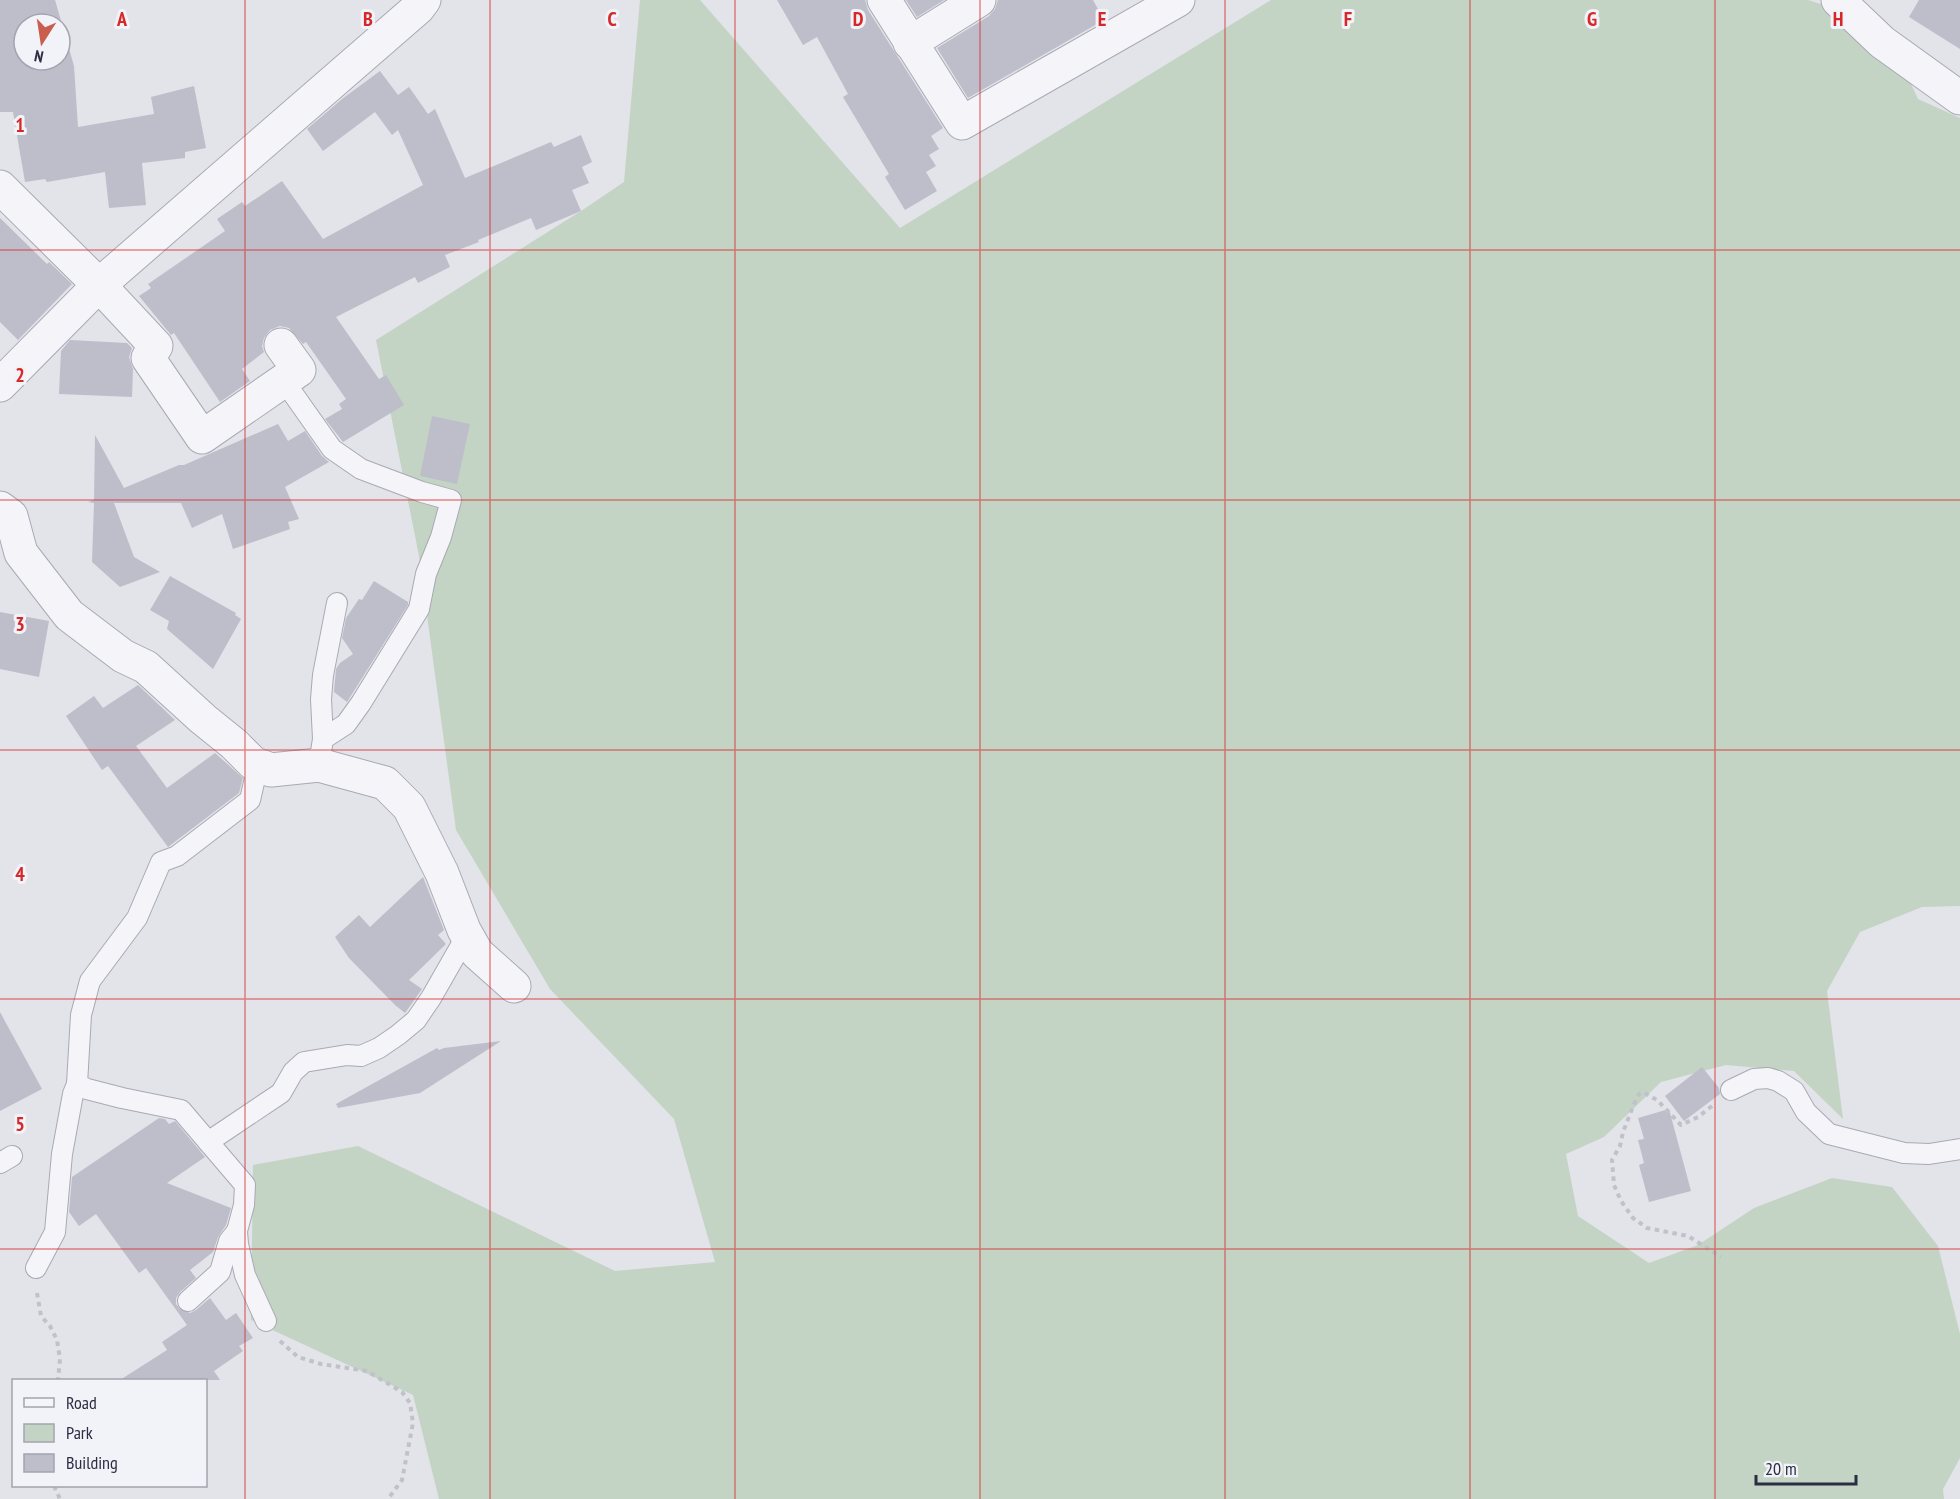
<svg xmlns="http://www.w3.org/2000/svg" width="1960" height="1499" viewBox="0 0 1960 1499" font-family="'PT Sans Narrow',sans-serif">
<rect width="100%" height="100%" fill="#e3e3ea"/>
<path fill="#c4d4c4" d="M640,0H700L900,228L1271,0H1808L1827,6L1906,73L1918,99L1960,118V906L1922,907L1860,932L1827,991L1843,1119L1794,1071L1726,1065L1661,1082L1604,1137L1566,1154L1578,1216L1649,1263L1698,1245L1754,1208L1832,1178L1892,1187L1938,1246L1960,1334V1458L1943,1489L1944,1499H439L413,1395L251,1320L253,1165L358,1146L615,1271L715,1262L674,1119L550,989L456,830L419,556L376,340L581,211L624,182Z"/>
<g fill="#bdbeca" fill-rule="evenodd">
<path d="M0,0H55L74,66L78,127L154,114L151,97L194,86L206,148L185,152V158L142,163L146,205L109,208L105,172L47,182L45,179L25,182L13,112H0ZM24,24H60V60H24Z"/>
<path d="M777,0H865L868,10L943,128L931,136L939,149L929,155L936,166L926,172L937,191L905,210L885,177L889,174L843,97L848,94L817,37L803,45Z"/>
<path d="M906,0H944L917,17Z"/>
<path d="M998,0H1093L1104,20L968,98L937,48L989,16L995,9Z"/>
<path d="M1919,0H1960V49L1909,17Z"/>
<path d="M380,71L398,95L409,87L428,114L435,109L465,178L551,142L554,147L581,135L592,162L582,167L589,183L572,190L581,211L536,230L531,218L478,240L479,242L445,255L450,267L418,283L415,277L336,317L379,379L386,375L404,405L343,442L325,419L342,409L339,404L346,399L306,342L303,344L289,328L280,326L270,330L264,338L262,346L264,352L242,369L250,381L220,402L174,333L171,335L139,296L151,288L148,284L225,231L217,219L242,202L245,206L282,181L323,239L423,185L398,130L392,135L375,112L323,151L307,129L342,99Z"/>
<path d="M0,218L47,264L49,262L72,284L18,340L0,322Z"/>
<path d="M70,340L127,343L132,348L129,357L133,369L132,397L59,394L61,351Z"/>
<path d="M432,416L470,424L457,484L420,476Z"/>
<path d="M278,424L288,441L305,431L322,456L329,462L285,487L299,519L288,522L290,529L233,549L222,514L192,528L181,503H114L134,557L160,572L120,587L92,562L94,503L88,502L94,500L95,435L124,488L179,465H184Z"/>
<path d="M170,576L236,613L235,615L241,619L213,669L167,629L169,621L150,610Z"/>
<path d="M374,581L408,602V605L347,702L334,692L336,669L340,663L353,654L342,638L346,618L359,599L362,600Z"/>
<path d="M0,612L49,621L39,677L0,669Z"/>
<path d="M138,685L175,720L136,746L167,788L215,753L243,778L239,793L168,847L108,766L102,770L66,716L94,696L103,708Z"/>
<path d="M423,877L444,930L438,935L446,944L409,980L422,989L405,1013L395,1005L349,958L335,937L359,915L370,927Z"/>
<path d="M0,1012L42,1089L0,1111Z"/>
<path d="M501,1041L420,1093L338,1108L336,1104L437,1048L439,1050L444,1048Z"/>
<path d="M1702,1067L1719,1088L1720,1094L1684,1121L1665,1096Z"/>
<path d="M1669,1109L1691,1191L1649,1202L1639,1165L1644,1163L1638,1140L1644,1139L1638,1118Z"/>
<path d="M159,1118L165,1119L169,1124L175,1121L205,1157L167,1183L231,1208L226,1225L218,1237L213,1252L190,1270L196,1278L180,1292L176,1298V1304L180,1309L190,1313L196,1310L210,1298L226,1320L236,1313L253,1338L239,1346L243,1351L214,1371L220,1380H120L167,1350L162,1342L187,1325L146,1268L139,1273L96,1214L79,1226L69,1212L72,1177Z"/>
</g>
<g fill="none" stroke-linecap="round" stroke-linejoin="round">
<defs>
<g id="service">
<path d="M284,381L332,449L361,469L422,492L451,500L441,537L426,574L419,609L361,703L346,724L323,739L319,765"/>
<path d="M323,739L321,699L323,675L337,603"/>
<path d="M258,765L250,800L177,856L161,862L137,918L90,981L81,1015L77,1084L87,1089L122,1098L181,1110L245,1185L244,1205L237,1231L238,1244L245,1275L266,1321"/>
<path d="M1731,1090L1754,1079L1768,1078L1778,1081L1794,1091L1806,1112L1829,1134L1904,1153L1929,1154L1960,1149"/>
<path d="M208,1142L281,1093L293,1072L304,1062L347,1055L361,1056L379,1048L398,1035L416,1020L431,998L467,935"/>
<path d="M0,1163L12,1156"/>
<path d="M36,1268L55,1232L62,1154L73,1094L77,1084"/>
<path d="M188,1301L220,1272L229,1241L237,1231"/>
</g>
<g id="minor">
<path d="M884,0L962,123L1178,0"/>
<path d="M1838,0L1882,42L1960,98"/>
<path d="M910,43L979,0"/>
<path d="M0,187L99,285L156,346L148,358L202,437L299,370L281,345"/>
<path d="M0,385L99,285L418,8L424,0"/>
<path d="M0,508L11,516L21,553L69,615L123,656L146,667L203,719L234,744L253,763L271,770L319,765L385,783L409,807L442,873L464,930L477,953L514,986"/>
</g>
</defs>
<use href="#service" stroke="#a8a9b4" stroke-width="22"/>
<use href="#minor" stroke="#a8a9b4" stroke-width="35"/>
<g stroke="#c0c1c9" stroke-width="4" stroke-dasharray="4.5 4.5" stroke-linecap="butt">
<path d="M1712,1106L1698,1117L1681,1125L1657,1100L1643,1092L1639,1094L1634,1104L1623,1132L1620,1146L1612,1160L1614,1185L1621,1201L1633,1218L1647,1228L1688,1236L1721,1257"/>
<path d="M37,1293L41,1316L50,1326L57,1340L60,1359L58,1380"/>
<path d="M280,1341L298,1357L321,1364L367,1371L402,1392L410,1403L413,1423L402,1480L388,1499"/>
<path d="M54,1486L60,1499"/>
</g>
<use href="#service" stroke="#f5f5f9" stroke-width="20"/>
<use href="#minor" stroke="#f5f5f9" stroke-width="33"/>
</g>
<path fill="none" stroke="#d62828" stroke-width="1.5" stroke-opacity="0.55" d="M245,0V1499M490,0V1499M735,0V1499M980,0V1499M1225,0V1499M1470,0V1499M1715,0V1499M0,250H1960M0,500H1960M0,750H1960M0,999H1960M0,1249H1960"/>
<g font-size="20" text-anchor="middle" font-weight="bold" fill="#d62828" stroke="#f2f3f8" stroke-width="6" stroke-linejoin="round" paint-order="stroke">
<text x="122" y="26">A</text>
<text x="368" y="26">B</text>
<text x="612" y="26">C</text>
<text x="858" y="26">D</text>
<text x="1102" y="26">E</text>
<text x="1348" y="26">F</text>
<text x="1592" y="26">G</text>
<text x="1838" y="26">H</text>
<text x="20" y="132">1</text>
<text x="20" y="382">2</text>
<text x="20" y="631">3</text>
<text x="20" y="881">4</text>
<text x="20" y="1131">5</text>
</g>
<rect x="12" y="1379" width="195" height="108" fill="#f2f3f8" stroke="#a2a4af" stroke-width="1.5"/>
<rect x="24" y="1398" width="30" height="9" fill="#f5f5f9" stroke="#a2a4af" stroke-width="1.5"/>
<text x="66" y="1409" font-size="18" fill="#2b2d42">Road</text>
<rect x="24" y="1424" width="30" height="18" fill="#c4d4c4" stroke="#a2a4af" stroke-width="1.5"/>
<text x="66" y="1439" font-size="18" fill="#2b2d42">Park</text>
<rect x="24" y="1454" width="30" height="18" fill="#bdbeca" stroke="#a2a4af" stroke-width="1.5"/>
<text x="66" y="1469" font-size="18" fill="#2b2d42">Building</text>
<g transform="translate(42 42) rotate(192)"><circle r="28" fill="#f2f3f8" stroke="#a2a4af" stroke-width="1.5"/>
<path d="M0-4.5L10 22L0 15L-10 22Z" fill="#c95d4e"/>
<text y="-9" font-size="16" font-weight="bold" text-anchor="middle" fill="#2b2d42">N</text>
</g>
<path d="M1756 1475v9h100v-9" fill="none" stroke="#2b2d42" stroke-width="3"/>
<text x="1765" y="1475" font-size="18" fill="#2b2d42" stroke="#f2f3f8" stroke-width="4.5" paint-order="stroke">20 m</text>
</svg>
